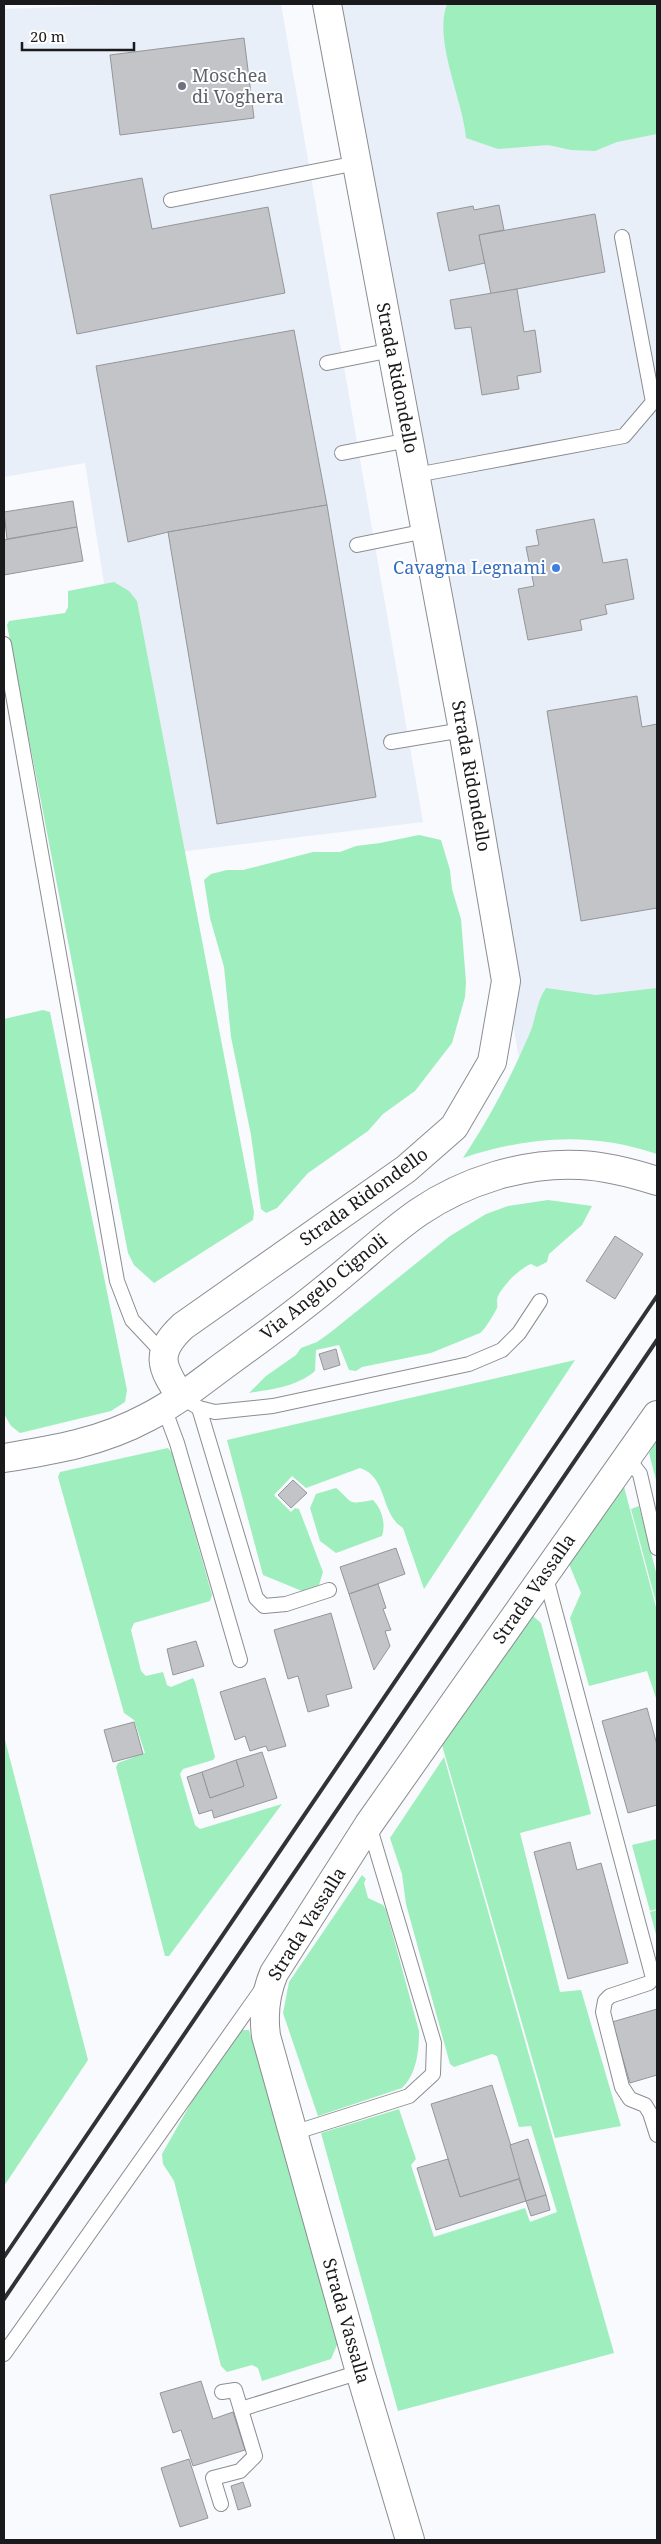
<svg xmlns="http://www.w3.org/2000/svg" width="661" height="2544" viewBox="0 0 661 2544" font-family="'Noto Serif',serif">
<rect width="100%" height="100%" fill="#f8fafd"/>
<g fill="#e9eff9">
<path d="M148,4H281L423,822L147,856L85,463L4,477V9Z"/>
<path d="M341,4H657V1111L522,1077Z"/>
</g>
<g fill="#9feebe">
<path d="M447,4H657V134L617,142L595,151L571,150L548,145L498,149L466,138C463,100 433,40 447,4Z"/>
<path d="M114,582L129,591L137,601L254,1212L253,1220L154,1283L134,1265L128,1253L7,625L9,621L65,613L68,607V591Z"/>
<path d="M419,835L441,840L450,870L452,889L461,919L466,982L465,997L452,1043L415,1091L383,1114L368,1131L308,1173L277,1208L266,1213L261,1209L251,1135L231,1037L224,967L210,918L204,880L211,874L227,870H243L313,852H340L356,846L380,843Z"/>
<path d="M546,988L596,995L657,988V1154C591,1132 529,1136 463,1158C489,1119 510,1079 529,1035C536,1020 536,1002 546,988Z"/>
<path d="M43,1010L50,1012L127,1390L125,1402L111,1411L20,1433L11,1426L4,1414V1019Z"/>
<path d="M548,1200L592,1206L582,1225L549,1254L547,1262L537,1267L531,1264C520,1268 503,1285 498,1296C496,1300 498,1305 497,1308C496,1311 484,1331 480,1333L431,1353L362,1367L356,1371L349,1370L339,1345L316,1350L315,1371C296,1387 273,1389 249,1393L266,1376L296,1355L301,1348L317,1342L331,1332L450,1236L486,1214L508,1206Z"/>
<path d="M575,1360L424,1589L403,1528C380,1514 388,1477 360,1468L306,1488L292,1476L274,1495L291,1512L295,1508L299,1509L323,1572L319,1585L302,1591L263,1575L227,1440Z"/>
<path d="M657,1438V1484L649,1453Z"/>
<path d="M168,1448L172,1453L212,1595L210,1601L134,1623L131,1630L141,1671L146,1676L163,1672L167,1685L171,1687L193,1678L195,1682L215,1757L213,1760L183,1769L180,1774L195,1825L200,1829L282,1804L169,1956H165L116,1767L118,1763L145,1753L134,1720L124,1713L58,1477L60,1472Z"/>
<path d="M623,1483L657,1611V1701L647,1671L589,1686L570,1618L581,1593L569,1564Z"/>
<path d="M336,1488C354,1503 346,1505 373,1500C382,1509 386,1524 382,1536L336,1553L320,1541L310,1508L316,1494Z"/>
<path d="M639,1506L657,1576V1606L631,1509Z"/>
<path d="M533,1616L541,1623L591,1814L520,1833L560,1992L581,1990L621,2126L555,2138L442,1745Z"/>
<path d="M4,1736L88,2060L4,2186Z"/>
<path d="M444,1757L614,2353L398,2411L321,2133L399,2109L416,2159L411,2165L434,2237L525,2208L530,2222L557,2212L531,2126L519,2127L497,2056L492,2054L454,2067L450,2064L406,1904L402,1874L390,1838Z"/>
<path d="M657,1839V1909L650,1911L632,1845Z"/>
<path d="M362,1875L366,1879L364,1883L368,1898L383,1905L386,1910L419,2031C419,2050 417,2074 402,2088L318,2116L283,2013L289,1982Z"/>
<path d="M657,1910V1938L650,1912Z"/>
<path d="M242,2030H249L337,2330V2345L331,2359L262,2381L258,2368L252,2365L227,2372L221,2366L174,2181L163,2164L162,2154L203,2082Z"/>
</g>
<g fill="#c2c4c7" stroke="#949699">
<path d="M244,38L254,118L120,135L110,55Z"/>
<path d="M142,178L152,229L268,207L285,293L77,334L50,195Z"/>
<path d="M499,205L504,230L479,235L485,263L449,271L437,213L473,206L474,210Z"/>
<path d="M595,214L605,272L491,294L479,235Z"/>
<path d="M517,289L524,332L535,330L541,372L517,376L519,389L482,395L471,327L455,329L450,300Z"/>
<path d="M294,330L327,505L168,532L128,542L96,366Z"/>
<path d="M73,501L77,527L7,539L4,512Z"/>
<path d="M327,505L376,797L217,824L168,532Z"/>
<path d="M594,519L603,563L627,559L634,599L605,605L607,614L580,620L582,630L528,640L518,589L534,586L526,547L539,545L536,530Z"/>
<path d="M77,527L83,561L4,575V540Z"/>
<path d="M637,696L642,727L657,724V908L581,921L547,711Z"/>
<path d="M615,1236L643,1254L615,1299L586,1281Z"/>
<path d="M336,1349L340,1365L324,1370L319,1354Z"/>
<path d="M293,1480L307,1493L291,1508L278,1495Z"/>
<path d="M396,1548L405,1574L349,1594L340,1567Z"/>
<path d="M378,1584L386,1608L383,1609L391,1630L385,1631L390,1646L374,1670L349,1594Z"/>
<path d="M331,1613L352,1688L326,1695L329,1706L308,1712L298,1676L288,1679L274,1630Z"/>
<path d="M196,1641L204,1666L173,1675L167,1649Z"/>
<path d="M265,1678L286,1746L268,1751L266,1746L250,1751L245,1736L235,1740L220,1692Z"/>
<path d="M647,1708L657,1745V1805L628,1813L602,1721Z"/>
<path d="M134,1722L143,1754L113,1762L104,1730Z"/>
<path d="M262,1752L277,1798L214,1818L212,1810L199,1814L187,1777L202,1772L210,1798L244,1786L236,1760Z"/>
<path d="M236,1760L244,1786L210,1798L202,1772Z"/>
<path d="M570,1842L577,1870L601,1863L628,1963L568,1979L534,1852Z"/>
<path d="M657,2009V2075L630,2083L612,2022Z"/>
<path d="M492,2085L521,2178L460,2197L431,2104Z"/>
<path d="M528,2139L546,2195L526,2201L510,2145Z"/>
<path d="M448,2159L460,2197L519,2179L526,2201L436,2230L417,2168Z"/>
<path d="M546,2195L550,2210L531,2216L526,2201Z"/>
<path d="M201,2381L213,2419L233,2412L245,2450L193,2466L181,2430L173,2433L160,2393Z"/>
<path d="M189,2459L208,2518L180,2527L161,2468Z"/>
<path d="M243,2482L251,2506L238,2510L231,2486Z"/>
</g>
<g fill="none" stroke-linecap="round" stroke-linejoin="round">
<defs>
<g id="lane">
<path d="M171,200L357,163"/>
<path d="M327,363L392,350"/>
<path d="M342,453L409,440"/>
<path d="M416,475L624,436L653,402L622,237"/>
<path d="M357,545L426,531"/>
<path d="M4,644L117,1281L132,1320L163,1353"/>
<path d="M391,742L463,730"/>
<path d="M181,1397L199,1408L215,1412L273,1406L469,1364L502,1350L519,1333L540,1301"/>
<path d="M164,1408L177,1443L240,1660"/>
<path d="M199,1408L256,1598L264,1606L286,1604L329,1590"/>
<path d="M627,1457L640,1474L657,1548"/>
<path d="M545,1574L653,1978L649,1983L610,1996L605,2001L603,2012L622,2087L630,2099L645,2105L650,2113L657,2135"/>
<path d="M293,2133L409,2096L433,2074L434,2043L369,1825"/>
<path d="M4,2354L262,1989"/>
<path d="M241,2409L360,2372"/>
<path d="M221,2504L213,2478L240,2471L255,2456L235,2390L222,2392"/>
</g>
<g id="street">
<path d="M181,1397C161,1367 154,1353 183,1326L406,1169L454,1127L492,1062L506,981L463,730L327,4"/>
<path d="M4,1458C54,1450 102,1442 148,1417C175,1403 199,1384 223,1366C262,1338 300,1310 337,1279C364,1257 390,1232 419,1212C465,1181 524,1162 580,1165C606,1166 632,1173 657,1181"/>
<path d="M410,2540L360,2372L266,2036C263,2013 265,1994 274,1973L369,1824L657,1415"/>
</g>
</defs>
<use href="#lane" stroke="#8b8d90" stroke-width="16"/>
<use href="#street" stroke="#8b8d90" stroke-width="30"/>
<use href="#lane" stroke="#fff" stroke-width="14"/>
<use href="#street" stroke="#fff" stroke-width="28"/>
<g stroke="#313234" stroke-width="4">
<path d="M4,2257L657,1296"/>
<path d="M4,2299L657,1340"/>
</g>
</g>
<circle fill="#6b7280" stroke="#fff" stroke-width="2" cx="182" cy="86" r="5"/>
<circle fill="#3f7fe0" stroke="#fff" stroke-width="2" cx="556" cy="568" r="5"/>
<g text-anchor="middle" stroke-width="4" stroke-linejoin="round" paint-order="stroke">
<g font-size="18" fill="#5b616d" stroke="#fff" text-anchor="start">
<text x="192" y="82">Moschea<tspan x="192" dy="21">di Voghera</tspan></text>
</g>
<g font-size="18" fill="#1a1a1c" stroke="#fff">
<text transform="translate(397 378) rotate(79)" y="6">Strada Ridondello</text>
<text transform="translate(471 776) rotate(80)" y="6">Strada Ridondello</text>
<text transform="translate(364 1197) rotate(-36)" y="6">Strada Ridondello</text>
<text transform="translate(324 1287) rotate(-39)" y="6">Via Angelo Cignoli</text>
<text transform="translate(534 1589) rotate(-55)" y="6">Strada Vassalla</text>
<text transform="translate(307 1924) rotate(-58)" y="6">Strada Vassalla</text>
<text transform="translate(346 2321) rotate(74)" y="6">Strada Vassalla</text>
</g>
<g font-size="18" fill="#366cbe" stroke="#fff" text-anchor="end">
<text x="546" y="574">Cavagna Legnami</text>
</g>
</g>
<rect width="661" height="2544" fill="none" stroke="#1a1a1c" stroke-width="10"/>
<path d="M22 42v8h112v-8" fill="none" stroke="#1a1a1c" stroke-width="2.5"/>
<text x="30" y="42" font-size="15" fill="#1a1a1c" stroke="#ffffff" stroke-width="4" paint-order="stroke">20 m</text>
</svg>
